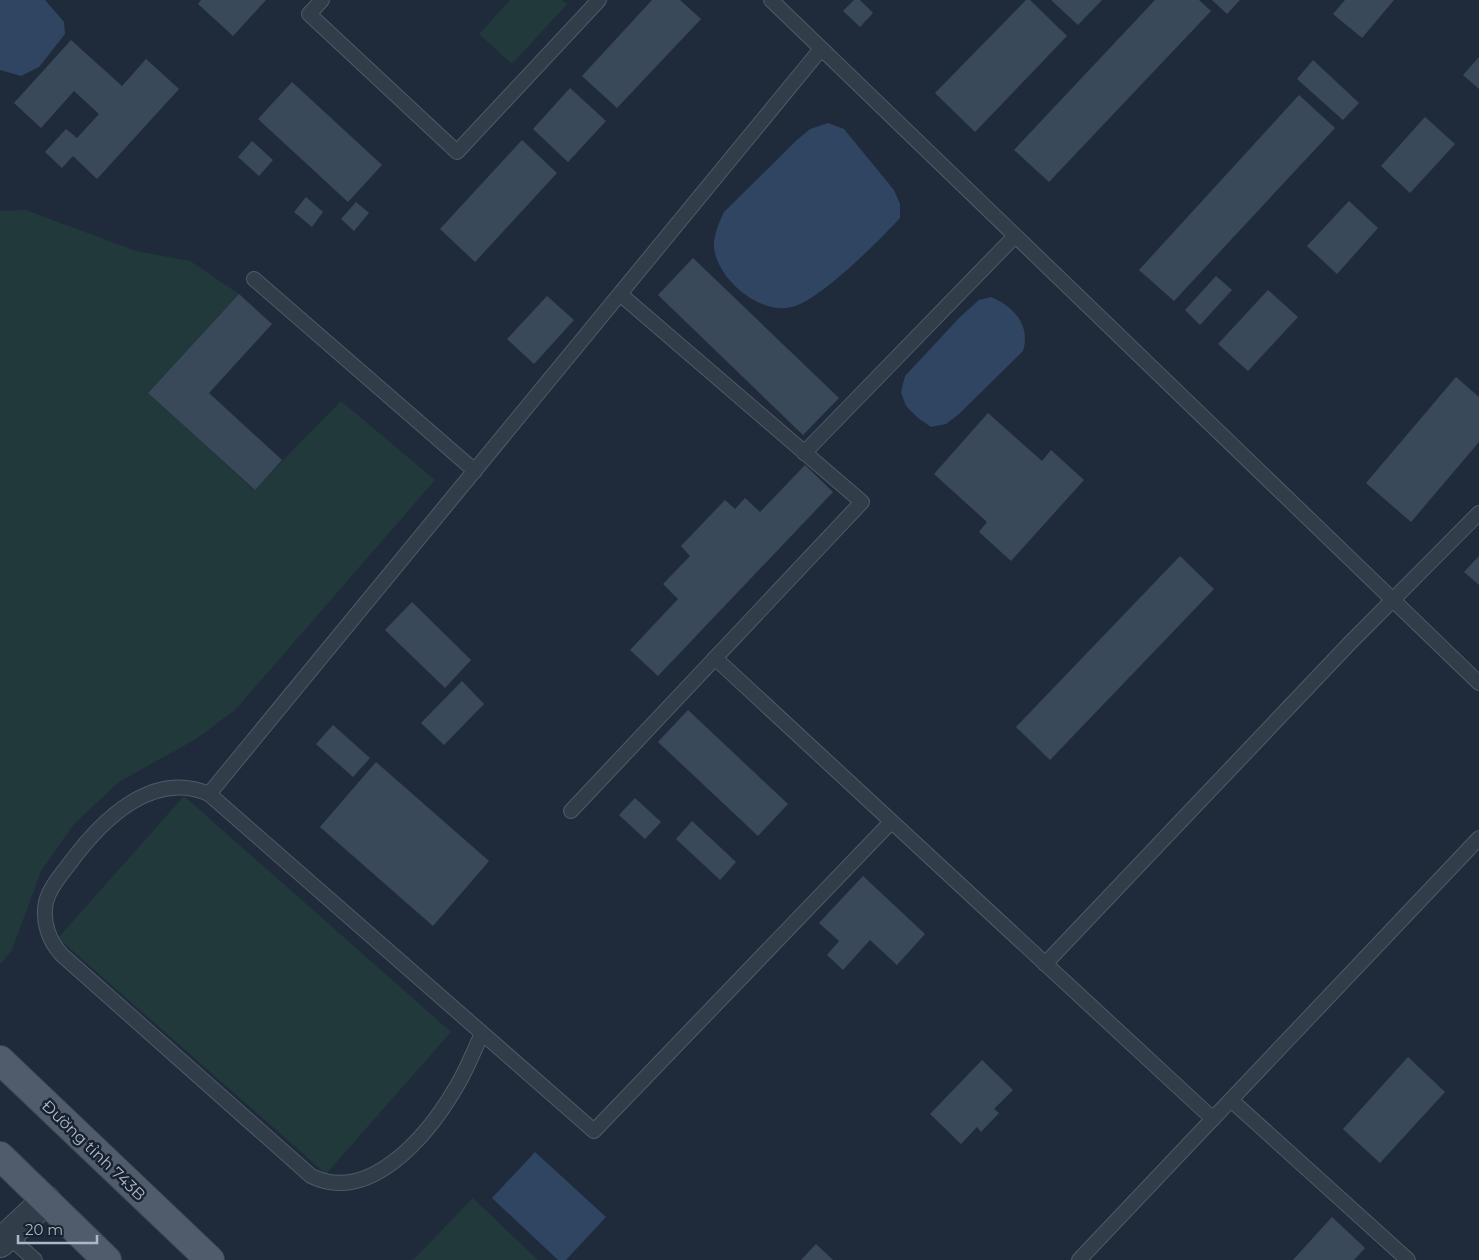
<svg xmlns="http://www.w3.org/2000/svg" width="1479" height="1260" viewBox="0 0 1479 1260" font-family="Montserrat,sans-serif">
<rect width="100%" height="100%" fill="#1f2b3a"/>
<g fill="#21393b">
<path d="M510,0H562L567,4L512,64L479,34Z"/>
<path d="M26,210L136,251L190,261L239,294L148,393L254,490L341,401L435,480L235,710L196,739L119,782L74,824L41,871L12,950L0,965V211Z"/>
<path d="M184,796L451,1032L326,1174L58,938Z"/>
<path d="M473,1198L538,1260H413Z"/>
</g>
<g fill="#2f4561">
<path d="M0,0H45L64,22L65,34L39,67L21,76L0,70Z"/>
<path d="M828,123L844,129L894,190L900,204V218C880,240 819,301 792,307C760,315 718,280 714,248C713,237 719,222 724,212L797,140L810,129Z"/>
<path d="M991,297C1013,306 1031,325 1023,351L959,414L946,424L931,427L918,418L906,406L901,392L905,376L960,317L979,300Z"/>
<path d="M535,1152L606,1217L566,1260H558L492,1198Z"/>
</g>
<g fill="#3a495a">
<path d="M201,0H266L233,36L198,4Z"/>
<path d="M652,0H680L701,19L617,108L582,76Z"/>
<path d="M854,0H860L873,13L860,27L843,11Z"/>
<path d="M1026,0H1030L1067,36L975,132L935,93Z"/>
<path d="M1051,0H1102L1078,25Z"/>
<path d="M1155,0H1199L1211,11L1049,182L1014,150Z"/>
<path d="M1212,0H1240L1227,14Z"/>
<path d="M1345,0H1394L1362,38L1333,14Z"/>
<path d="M71,40L122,86L146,59L179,89L97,179L73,156L62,168L45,152L66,129L77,138L99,114L74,91L41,128L14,103Z"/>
<path d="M1479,57V89L1463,75Z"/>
<path d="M1313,60L1359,103L1343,120L1297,79Z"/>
<path d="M292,82L382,165L348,202L258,119Z"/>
<path d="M570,88L606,121L568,162L533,129Z"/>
<path d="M1299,95L1335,128L1174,301L1139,270Z"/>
<path d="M1425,117L1455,144L1410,193L1381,166Z"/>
<path d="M522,140L557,173L475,262L440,229Z"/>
<path d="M252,141L273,160L259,176L238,157Z"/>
<path d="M306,197L323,212L312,227L294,212Z"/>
<path d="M1349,201L1378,228L1337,274L1307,246Z"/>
<path d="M356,202L369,213L354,231L341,219Z"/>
<path d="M693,258L839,398L803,435L658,295Z"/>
<path d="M1216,276L1232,290L1200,325L1185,310Z"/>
<path d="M1268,290L1298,317L1248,371L1218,344Z"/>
<path d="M239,294L272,324L209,393L282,460L255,490L148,393Z"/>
<path d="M547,296L574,320L534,364L507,339Z"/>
<path d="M1456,377L1479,397V442L1411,522L1366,483Z"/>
<path d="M988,413L1042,461L1051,450L1084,480L1011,561L979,532L987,522L934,474Z"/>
<path d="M805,465L833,492L658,676L630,650L678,599L663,584L690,556L681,546L725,500L735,509L745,498L760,512Z"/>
<path d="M1180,556L1214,589L1050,760L1016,727Z"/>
<path d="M1479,556V585L1464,572Z"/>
<path d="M412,602L471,660L445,688L385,630Z"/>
<path d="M462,681L484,704L444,745L421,723Z"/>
<path d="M688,710L788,804L758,836L658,742Z"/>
<path d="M333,725L370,758L353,777L316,744Z"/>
<path d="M376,762L489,861L433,926L320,827Z"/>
<path d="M635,798L661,822L645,839L619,815Z"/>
<path d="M692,821L736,862L720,880L676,839Z"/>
<path d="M863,876L925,934L897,965L870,940L843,970L827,955L839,941L819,923Z"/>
<path d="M1408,1057L1445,1092L1380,1163L1343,1129Z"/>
<path d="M982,1060L1013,1090L994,1109L999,1113L981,1132L977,1127L961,1144L930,1114Z"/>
<path d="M1332,1217L1365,1248L1354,1260H1293Z"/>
<path d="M816,1244L833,1260H801Z"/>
</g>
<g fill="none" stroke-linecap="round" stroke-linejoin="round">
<defs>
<g id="lane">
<path d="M322,0L309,14L457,152L599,0"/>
<path d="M771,0L1479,683"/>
<path d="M821,49L209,794L594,1131L891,822"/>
<path d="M254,279L475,471"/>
<path d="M804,453L1015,236"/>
<path d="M715,658L1213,1119"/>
<path d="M209,794C152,769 101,821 70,863C61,875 50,887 46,902C42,922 49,941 62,955L311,1176C370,1205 428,1135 455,1089C466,1072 473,1052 482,1034"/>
<path d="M571,811L862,502L620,294"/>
<path d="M1045,964L1349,644L1479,513"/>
<path d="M1231,1100L1408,1260"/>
<path d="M7,1235L35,1260"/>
<path d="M1079,1260L1479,838"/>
</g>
<path id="street" d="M0,1243L46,1200"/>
<g id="primary">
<path d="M0,1060L210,1260"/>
<path d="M0,1156L107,1260"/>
</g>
</defs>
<use href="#lane" stroke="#505a68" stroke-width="16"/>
<use href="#street" stroke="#505a68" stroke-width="30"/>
<use href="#primary" stroke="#3c4654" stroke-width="30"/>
<use href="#lane" stroke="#323d4a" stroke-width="14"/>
<use href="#street" stroke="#323d4a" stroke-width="28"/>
<use href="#primary" stroke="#505c6b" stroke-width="28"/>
</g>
<g text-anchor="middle" stroke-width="5" stroke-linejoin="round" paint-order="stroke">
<g font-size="16" fill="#adb7c7" stroke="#18222f">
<text transform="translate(94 1150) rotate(44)" y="6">Đường tỉnh 743B</text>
</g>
</g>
<path d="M18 1235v8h79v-8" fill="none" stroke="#adb7c7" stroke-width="2.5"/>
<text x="25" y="1235" font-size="15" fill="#adb7c7" stroke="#18222f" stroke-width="4" paint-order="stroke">20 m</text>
</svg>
